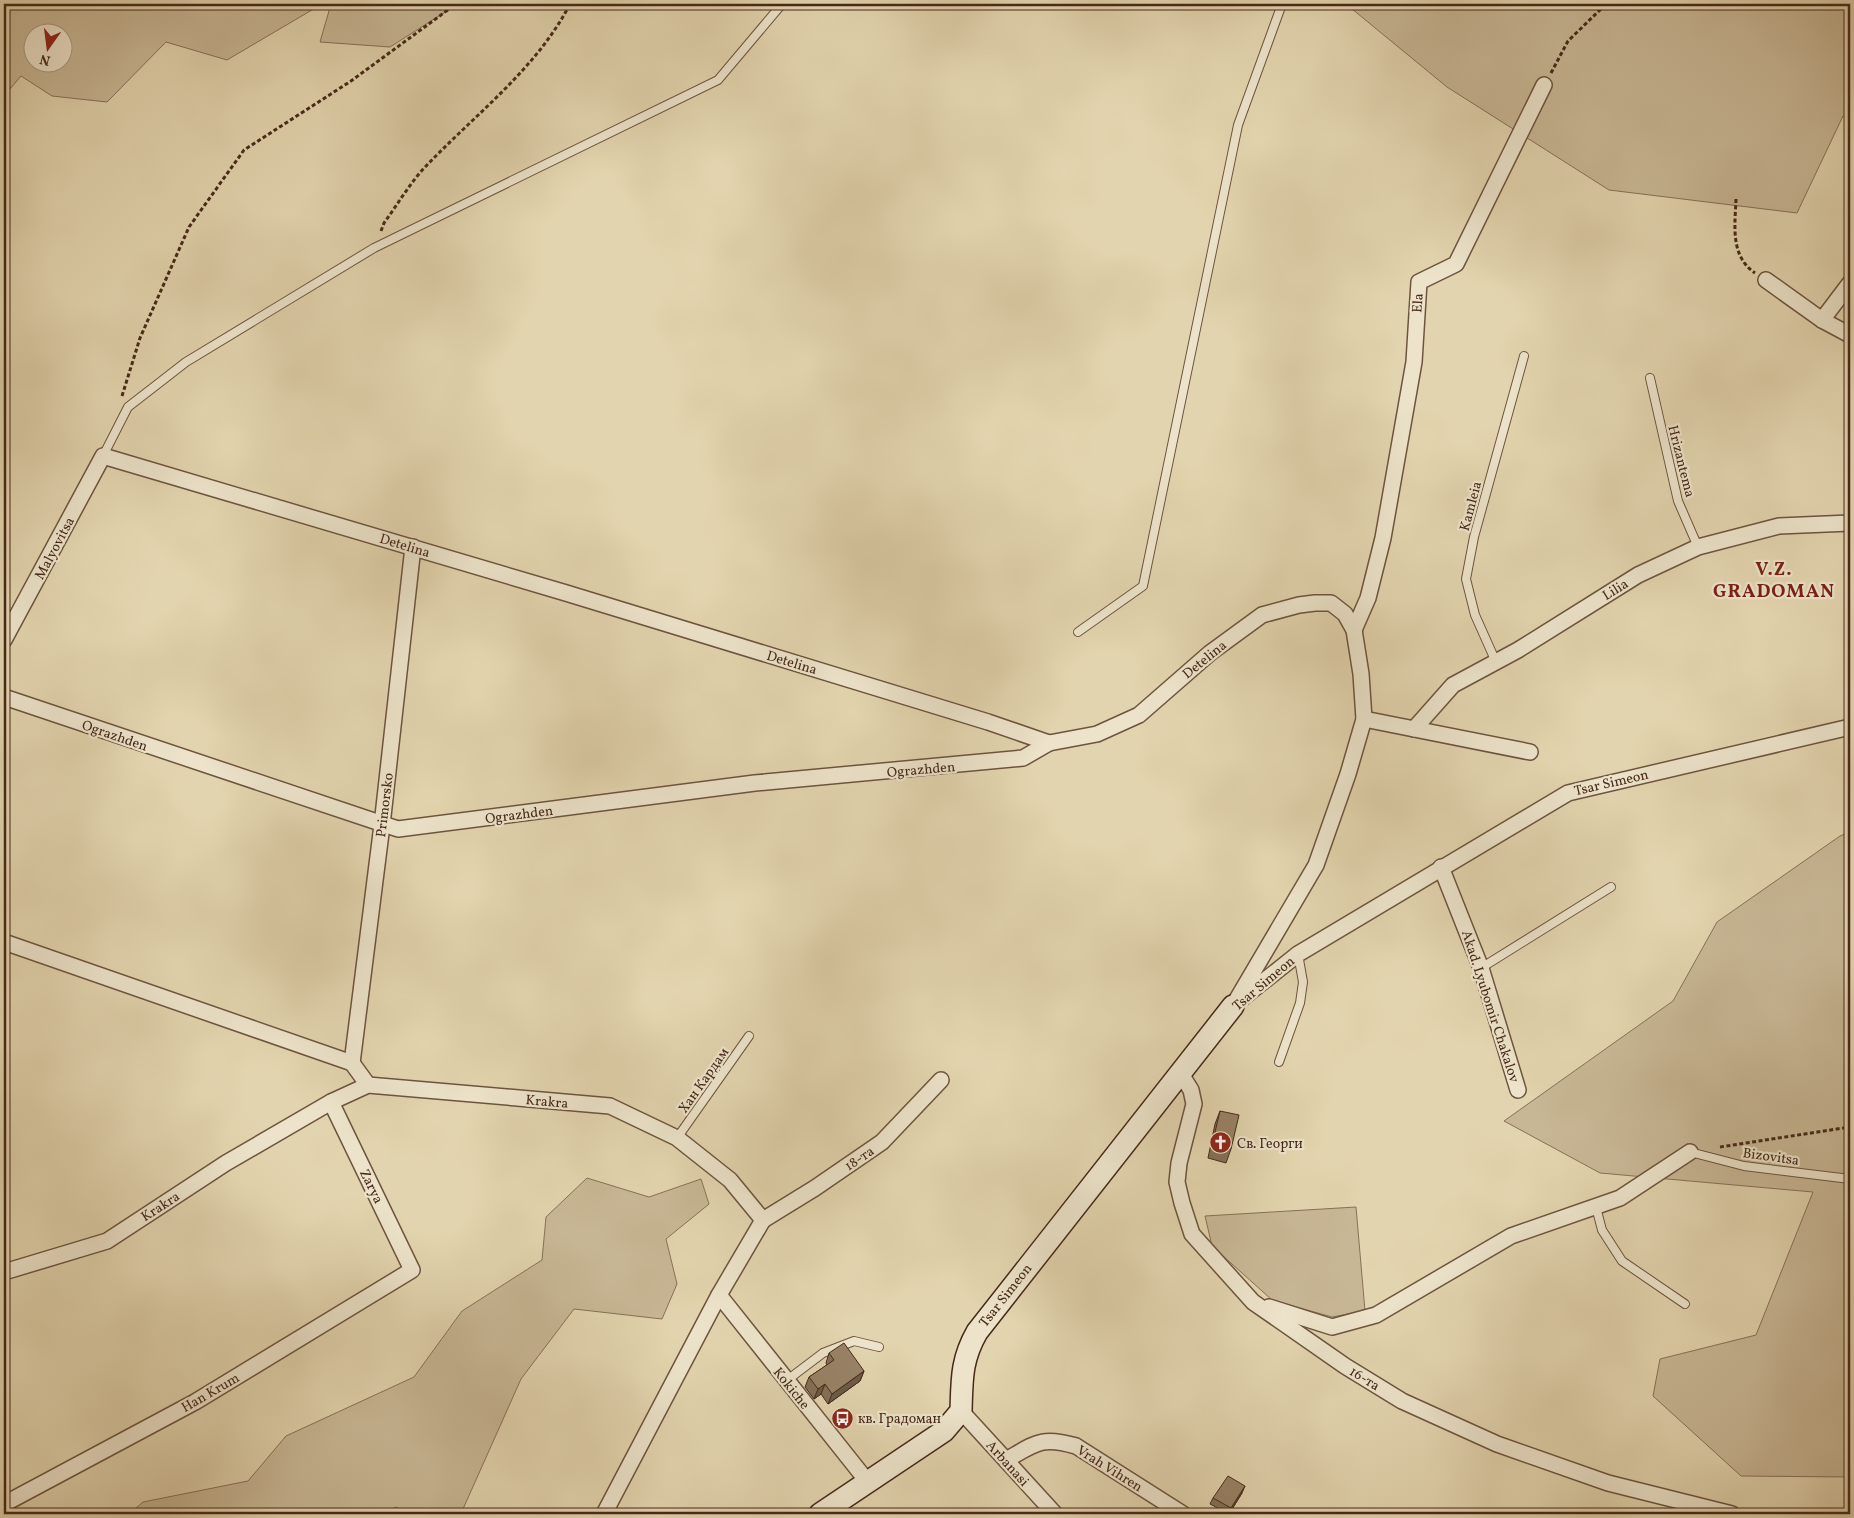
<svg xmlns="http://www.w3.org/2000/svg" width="1854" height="1518" viewBox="0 0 1854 1518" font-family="Vollkorn,serif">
<rect width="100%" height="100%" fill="#e2d4ae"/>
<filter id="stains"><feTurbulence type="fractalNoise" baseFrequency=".004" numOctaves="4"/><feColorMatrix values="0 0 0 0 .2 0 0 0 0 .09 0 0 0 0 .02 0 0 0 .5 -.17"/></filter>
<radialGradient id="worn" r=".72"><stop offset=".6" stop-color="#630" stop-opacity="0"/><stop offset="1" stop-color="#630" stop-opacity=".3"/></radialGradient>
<g fill="#c8b795" stroke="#887057" fill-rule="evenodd">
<path d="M4,4H322L227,60L166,42L107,102L52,96L21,76L4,96ZM62,32V62H32V32Z"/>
<path d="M331,4H458L390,47L320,42Z"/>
<path d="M1346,4H1850V119L1843,116L1797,213L1609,190L1447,87Z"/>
<path d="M1850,832V1477L1741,1476L1653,1396L1660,1359L1756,1335L1813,1192L1600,1173L1504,1121L1673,1001L1717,922L1840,836Z"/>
<path d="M587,1178L649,1197L701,1179L709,1204L666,1239L677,1284L662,1319L574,1309L521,1379L463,1509L450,1514H411L396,1507L382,1514H129L143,1502L248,1481L286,1436L414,1377L462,1311L542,1260L546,1217Z"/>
<path d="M1356,1207L1365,1311L1332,1317L1272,1300L1212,1246L1205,1216Z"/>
</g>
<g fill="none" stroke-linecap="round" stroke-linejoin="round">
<defs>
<g id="lane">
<path d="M1650,378L1678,501L1698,547"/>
<path d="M103,456L128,407L186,362L374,248L718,80L782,4"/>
<path d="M1078,632L1143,586L1238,125L1282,4"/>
<path d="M1496,662L1475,615L1466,579L1474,537L1524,356"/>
<path d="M1481,968L1611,887"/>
<path d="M1279,1062L1300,1003L1303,982L1298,954"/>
<path d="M677,1138L749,1036"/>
<path d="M1690,1152L1744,1166L1850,1179"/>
<path d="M1596,1207L1602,1230L1622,1261L1685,1304"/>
<path d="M786,1381L823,1353L854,1341L879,1347"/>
</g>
<g id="street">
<path d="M1766,280L1822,320L1850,335"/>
<path d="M1822,320L1850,283"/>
<path d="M1354,630L1368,598L1383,538L1414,362L1419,282L1456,264L1544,85"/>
<path d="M4,640L103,456L566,593L988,722L1049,743L1097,734L1139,715L1210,653L1262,615L1299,605L1315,603H1331L1345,614L1354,630L1361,674L1364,719L1348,774L1316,865L1233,1006"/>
<path d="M4,697L398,829L755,783L1023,758L1049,743"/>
<path d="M1364,719L1530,752"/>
<path d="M1414,729L1453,685L1518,650L1638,575L1698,547L1779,526L1850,523"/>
<path d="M1441,867L1481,968L1518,1090"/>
<path d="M4,942L352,1063L368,1085"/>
<path d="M1240,1000L1298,954L1568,793L1850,727"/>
<path d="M352,1063L382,825L413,547"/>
<path d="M1181,1074L1191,1090L1194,1104L1179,1163L1177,1182L1182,1203L1192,1234L1253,1302L1345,1366L1402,1401L1497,1444L1608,1483L1732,1514"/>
<path d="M763,1220L815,1188L882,1142L941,1080"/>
<path d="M4,1272L107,1241L226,1163L331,1102L368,1085L610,1106L677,1138L730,1180L763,1220L719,1295L604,1514"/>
<path d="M719,1295L867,1481"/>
<path d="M1269,1307L1332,1327L1376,1315L1511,1236L1620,1198L1690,1152"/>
<path d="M961,1411L1055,1514"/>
<path d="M1006,1460C1036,1443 1041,1436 1076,1446L1183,1514"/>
<path d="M4,1504L195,1402L412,1270L331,1102"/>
</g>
<path id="secondary" d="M820,1514L944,1431L961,1411C962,1380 961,1360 977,1332L1233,1006"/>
</defs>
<use href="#lane" stroke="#6e543e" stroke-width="10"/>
<use href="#street" stroke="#6e543e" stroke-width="18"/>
<use href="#secondary" stroke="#472919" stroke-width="24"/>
<g stroke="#472919" stroke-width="3" stroke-dasharray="4 2.5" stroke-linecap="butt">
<path d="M1551,73L1568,41L1606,4"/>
<path d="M1736,199C1735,226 1730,256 1755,273"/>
<path d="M381,231L384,223C398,204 411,181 428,164C477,113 537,68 570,4"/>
<path d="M122,396L140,338L189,227L244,150L351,81L456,4"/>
<path d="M1720,1147L1850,1127"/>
</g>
<use href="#lane" stroke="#ece3ca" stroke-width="8"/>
<use href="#street" stroke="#ece3ca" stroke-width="15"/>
<use href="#secondary" stroke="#ece3ca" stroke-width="21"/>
</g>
<g fill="#837058" stroke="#472919">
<path d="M1220,1111L1231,1149L1226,1163L1208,1158L1215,1124Z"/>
<path d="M829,1353L864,1371L860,1381L828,1404L821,1394L814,1399L805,1387L809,1377L827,1365L826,1363Z"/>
<path d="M1242,1493L1229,1514L1210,1504L1213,1498Z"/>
</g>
<g fill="#6a5b47" stroke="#472919">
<path d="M864,1371L860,1381L828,1404L832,1394Z"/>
<path d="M825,1384L821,1394L814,1399L818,1389Z"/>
<path d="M1245,1486L1242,1493L1229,1514L1231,1508Z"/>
</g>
<g fill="#988266" stroke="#472919">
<path d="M1220,1111L1239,1115L1231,1149L1212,1145Z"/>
<path d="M844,1343L864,1371L832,1394L825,1384L818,1389L809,1377L834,1360L829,1353Z"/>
<path d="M1228,1476L1245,1486L1231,1508L1213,1498Z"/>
</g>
<defs>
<symbol id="church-disc" viewBox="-11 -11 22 22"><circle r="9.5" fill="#8f2418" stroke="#ece3ca"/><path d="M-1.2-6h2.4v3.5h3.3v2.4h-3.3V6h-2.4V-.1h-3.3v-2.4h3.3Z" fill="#fff"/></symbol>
<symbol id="bus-disc" viewBox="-11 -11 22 22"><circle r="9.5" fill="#8f2418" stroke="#ece3ca"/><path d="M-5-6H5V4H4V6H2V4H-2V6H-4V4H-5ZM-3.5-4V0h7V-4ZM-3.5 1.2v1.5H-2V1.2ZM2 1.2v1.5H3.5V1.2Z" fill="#fff"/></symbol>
</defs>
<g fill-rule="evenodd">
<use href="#church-disc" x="1208" y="1130" width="25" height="25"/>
<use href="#bus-disc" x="830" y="1406" width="25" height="25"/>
</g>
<g text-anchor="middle" stroke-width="4.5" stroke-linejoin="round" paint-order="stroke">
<g font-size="14" fill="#472919" stroke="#ece3ca">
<text transform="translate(1417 303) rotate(-86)" y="5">Ela</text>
<text transform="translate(1682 461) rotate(76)" y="5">Hrizantema</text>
<text transform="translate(1470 506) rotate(-75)" y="5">Kamleia</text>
<text transform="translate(405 545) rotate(17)" y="5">Detelina</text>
<text transform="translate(54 548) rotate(-62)" y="5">Malyovitsa</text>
<text transform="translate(1615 589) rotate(-32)" y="5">Lilia</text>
<text transform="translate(1204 659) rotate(-39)" y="5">Detelina</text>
<text transform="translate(792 662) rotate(17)" y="5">Detelina</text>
<text transform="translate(115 735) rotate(19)" y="5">Ograzhden</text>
<text transform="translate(921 769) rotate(-5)" y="5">Ograzhden</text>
<text transform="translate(1611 782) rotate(-13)" y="5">Tsar Simeon</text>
<text transform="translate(384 805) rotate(-83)" y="5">Primorsko</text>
<text transform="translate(519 814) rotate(-7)" y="5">Ograzhden</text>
<text transform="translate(1263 983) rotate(-40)" y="5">Tsar Simeon</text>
<text transform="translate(1491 1006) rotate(72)" y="5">Akad. Lyubomir Chakalov</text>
<text transform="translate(703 1080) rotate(-55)" y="5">Хан Кардам</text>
<text transform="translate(547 1101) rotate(5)" y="5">Krakra</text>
<text transform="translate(1771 1156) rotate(8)" y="5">Bizovitsa</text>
<text transform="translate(859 1158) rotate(-34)" y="5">18-та</text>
<text transform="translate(372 1186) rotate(64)" y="5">Zarya</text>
<text transform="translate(160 1206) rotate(-33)" y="5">Krakra</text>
<text transform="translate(1005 1295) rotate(-52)" y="5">Tsar Simeon</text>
<text transform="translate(1365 1378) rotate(32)" y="5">16-та</text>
<text transform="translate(792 1388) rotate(51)" y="5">Kokiche</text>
<text transform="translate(210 1392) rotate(-30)" y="5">Han Krum</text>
<text transform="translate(1008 1463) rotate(48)" y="5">Arbanasi</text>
<text transform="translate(1110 1468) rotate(32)" y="5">Vrah Vihren</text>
</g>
<g font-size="14" fill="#472919" stroke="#ece3ca" text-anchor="start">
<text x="1237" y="1148">Св. Георги</text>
<text x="858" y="1423">кв. Градоман</text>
</g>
<g font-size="19" font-weight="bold" letter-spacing="1" fill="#7a1f14" stroke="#ece3ca">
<text x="1774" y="575">V.Z.<tspan x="1774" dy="22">GRADOMAN</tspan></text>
</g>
</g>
<rect width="1854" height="1518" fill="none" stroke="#e2d4ae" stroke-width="20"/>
<rect x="5" y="5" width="1844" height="1508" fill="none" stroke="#472919" stroke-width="2.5"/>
<rect x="10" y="10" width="1834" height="1498" fill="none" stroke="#472919"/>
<g transform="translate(48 48) rotate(194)"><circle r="24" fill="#ece3ca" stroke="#aa9983"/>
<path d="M0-4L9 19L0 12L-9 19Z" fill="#8f2418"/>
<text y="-8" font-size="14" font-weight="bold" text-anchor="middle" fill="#472919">N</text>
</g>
<rect width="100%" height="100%" filter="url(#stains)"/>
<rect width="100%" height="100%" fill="url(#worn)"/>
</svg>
